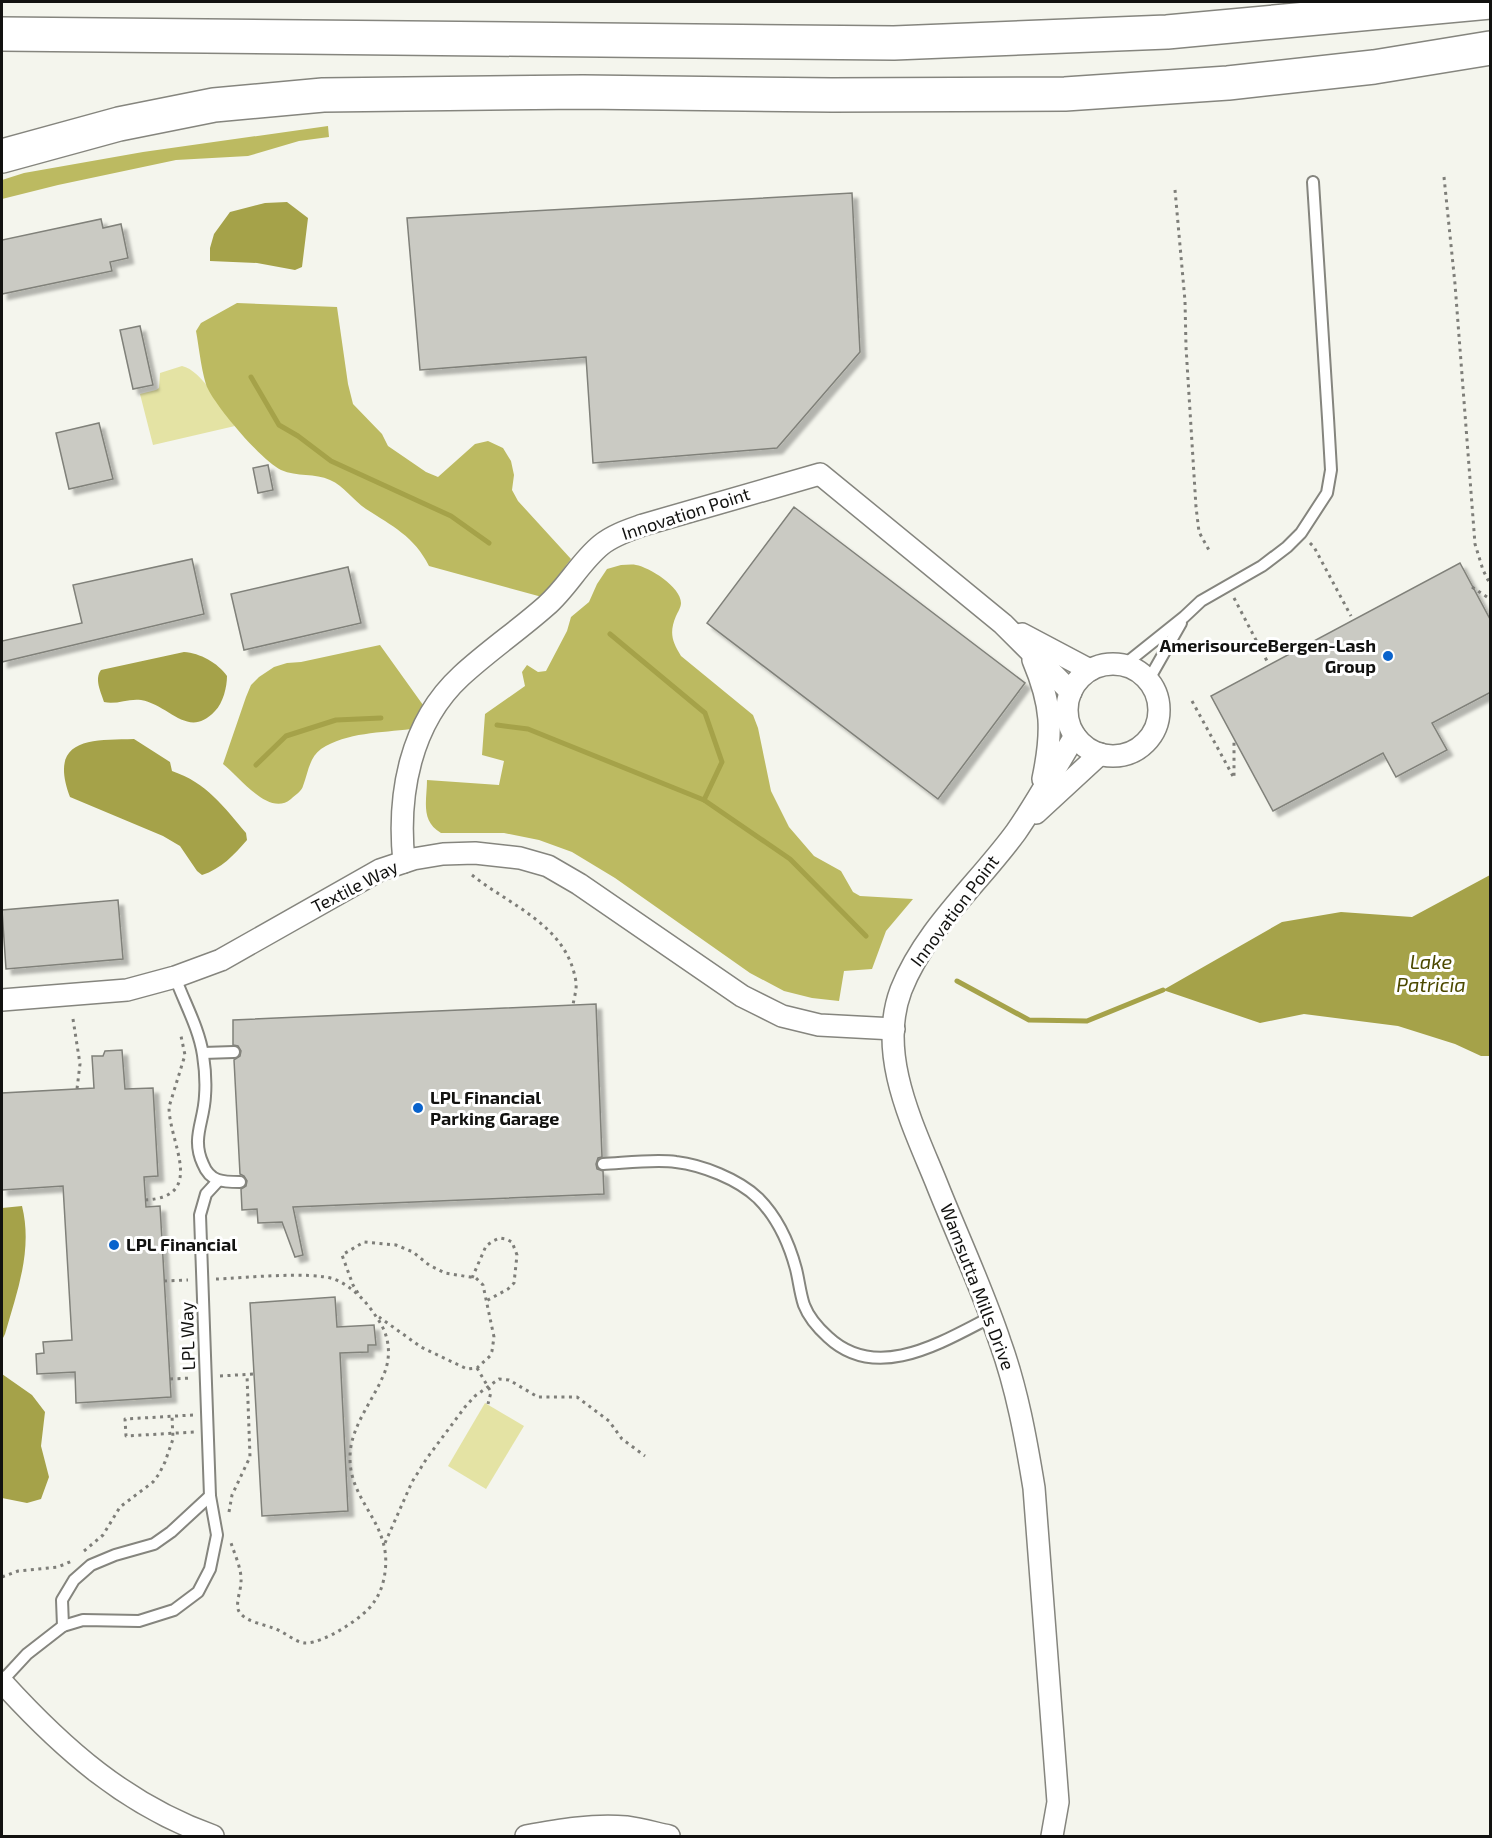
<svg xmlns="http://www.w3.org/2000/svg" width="1492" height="1838" viewBox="0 0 1492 1838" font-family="'Exo 2',sans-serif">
<defs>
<filter id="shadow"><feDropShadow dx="5.5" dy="5.5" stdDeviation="1.5" flood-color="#0004"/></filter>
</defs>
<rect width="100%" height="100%" fill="#f4f5ed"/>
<g fill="#e4e3a4">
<path d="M182,366C202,370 223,410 235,426L153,445L140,394L156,390L159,388L160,373Z"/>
<path d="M485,1403L524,1426L486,1489L448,1466Z"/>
</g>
<g fill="#bcba61">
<path d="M328,126L329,137L299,141L248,156L176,160L58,185L2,199V180L24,173L143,152Z"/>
<path d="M237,303L337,307L348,384L353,404L382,434L388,446L426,472L438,477L475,444L488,441L503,448L511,461L514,475L512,490L518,501L571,559L542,597L429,566C414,536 392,526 366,509C353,500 344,486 330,480C315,473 297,477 281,470C262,461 218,409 208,389C202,376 199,347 196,331L201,323Z"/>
<path d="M621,565C626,565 632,564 636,565C649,567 681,587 681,603C681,607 678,612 676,616C669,633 672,641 681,656L753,715L758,728L771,791L789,827L814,856L841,871L853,892L860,896L913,899L886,931L872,969L844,971L839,1001L812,998L784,991L750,973L615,878L572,852L539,840L504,833H441C420,821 427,800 427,780L499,785L504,761L482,755L485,714L525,686L522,672L527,665L538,672L546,671L567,631L571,617L589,602L597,584L607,569Z"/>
<path d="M380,645L423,705L411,729C381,733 347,732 321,749C309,758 308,773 303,786C302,791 295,795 291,799C269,818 239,776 223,764L246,697L251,685L259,677L274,667L287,663L301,662Z"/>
</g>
<g fill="#a5a249">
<path d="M287,202L308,218L302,267L295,270L257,263L210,261V248L214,234L230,212L265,203Z"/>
<path d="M184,652C200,653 218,663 227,676C227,687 223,703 215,711C188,740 170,705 141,700C129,698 116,705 104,702C101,692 94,679 101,670Z"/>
<path d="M134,739L170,762L172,771C207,783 223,806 246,833L247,840C234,855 221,869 202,875L197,871L180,846L163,836L70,797C48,738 90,740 134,739Z"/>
<path d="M1490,875V1056H1481L1455,1044L1398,1026L1304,1014L1260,1023L1163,990L1282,922L1341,912L1412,917Z"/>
<path d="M22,1206C33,1250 17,1292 5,1334L2,1340V1208Z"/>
<path d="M2,1374L32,1395L45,1412L41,1446L49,1477L41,1499L27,1503L2,1498Z"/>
</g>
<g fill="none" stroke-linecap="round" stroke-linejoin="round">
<g stroke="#a5a249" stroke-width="5">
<path d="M251,377L279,425L298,436L331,461L451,516L489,543"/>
<path d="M610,634L705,713L722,762L704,800"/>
<path d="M497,725L528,729L704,800L790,859L866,936"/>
<path d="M256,765L286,736L336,720L381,718"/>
<path d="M957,981L1029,1020L1087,1021L1163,990"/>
</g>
</g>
<g fill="#cacac3" stroke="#80817a" stroke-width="1.5" filter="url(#shadow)">
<path d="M852,193L860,352L777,448L593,463L586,357L420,370L407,218Z"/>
<path d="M101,219L103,228L121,224L128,258L110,262L112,271L2,294V240Z"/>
<path d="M140,326L153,385L133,389L120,330Z"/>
<path d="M99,423L113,479L69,489L56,433Z"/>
<path d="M268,465L273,490L258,493L253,468Z"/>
<path d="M794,507L1025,683L938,799L707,623Z"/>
<path d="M192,559L204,614L2,662V641L82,623L73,585Z"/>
<path d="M1460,563L1491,621V692L1432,723L1447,750L1396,777L1383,753L1273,811L1211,696Z"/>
<path d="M348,567L361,623L244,650L231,594Z"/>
<path d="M118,900L123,959L6,969L2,910Z"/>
<path d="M596,1004L602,1157L598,1158L596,1164L597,1169L603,1171L604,1194L293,1207L303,1255L295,1257L282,1222L258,1223L257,1209L242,1210L241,1189L246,1186L247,1181L244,1176L240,1174L234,1060L240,1056L241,1051L238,1046L233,1045V1020Z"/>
<path d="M122,1050L125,1089L153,1088L158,1176L144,1177L146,1207L160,1206L171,1397L76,1403L75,1372L37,1374L36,1354L44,1353L43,1342L72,1340L63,1186L2,1190V1093L94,1088L92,1056H103L105,1051Z"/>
<path d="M335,1297L337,1327L374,1325L376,1345H368V1352L340,1353L348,1511L262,1516L250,1303Z"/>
</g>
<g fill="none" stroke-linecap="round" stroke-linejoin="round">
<defs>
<g id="service">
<path d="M1124,665L1184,617L1201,601L1262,566L1287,547L1301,533L1327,493L1331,470L1328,418L1313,182"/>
<path d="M1148,681L1181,623"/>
<path d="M175,977C184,1002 199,1028 203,1055C205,1068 206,1083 205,1096C204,1122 191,1138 203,1164C210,1182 223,1182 240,1182"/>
<path d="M203,1053L234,1052"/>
<path d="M603,1164C624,1163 655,1159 676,1162C702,1165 738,1179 758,1198C777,1217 789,1243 796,1269C799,1281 800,1293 804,1305C809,1318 818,1328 828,1337C877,1383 942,1342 991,1317"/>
<path d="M63,1626L62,1600L74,1580L91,1565L115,1555L154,1544L171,1532L210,1496"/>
<path d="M2,1681L27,1654L63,1626L83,1620L139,1621L174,1610L198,1592L210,1569L217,1535L210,1496L200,1215L206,1194L218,1181"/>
</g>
<g id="minor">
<path d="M1022,634L1090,670"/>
<path d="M1033,660C1052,705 1053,731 1043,779"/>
<circle cx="1113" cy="710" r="46"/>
<path d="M1036,813L1100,754"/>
<path d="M404,862C397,795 410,723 461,676C488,651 519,630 546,606C567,588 580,562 601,545C613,535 629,530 643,525L820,474L1003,624L1071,692"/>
<path d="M2,1000L127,990L175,977L221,960L380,870L413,859L443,854L475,853L520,858L548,866L579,884L742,996L782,1016L819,1025L894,1029"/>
<path d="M2,1682C63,1749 126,1805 213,1836"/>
<path d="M526,1836C559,1830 593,1824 626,1827C640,1829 655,1833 669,1836"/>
<path d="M1052,1836L1058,1802L1034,1488C1026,1439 1017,1389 1000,1342C982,1288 957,1235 936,1182C912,1123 877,1054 901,990C925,929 978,884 1016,832C1037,802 1055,768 1075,736"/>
</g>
<g id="motorway">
<path d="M2,34L894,43L1167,32L1490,2"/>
<path d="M2,156L119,124L214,105L323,95L583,92L832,95L1065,94L1228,83L1374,67L1490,48"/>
</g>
</defs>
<use href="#service" stroke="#85857e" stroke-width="14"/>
<use href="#minor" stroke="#85857e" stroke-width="24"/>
<use href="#motorway" stroke="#85857e" stroke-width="36"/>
<g stroke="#7e7e79" stroke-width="3" stroke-dasharray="3 4.5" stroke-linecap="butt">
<path d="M1444,177L1455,284L1475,544L1483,570L1490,584"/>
<path d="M1175,190L1185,301L1186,347L1196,507L1199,532L1210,552"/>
<path d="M1310,543L1314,547L1351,616"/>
<path d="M1472,587L1490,599"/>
<path d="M1234,598L1267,661"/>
<path d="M1192,701L1234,778V739"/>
<path d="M472,875C512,907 567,925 576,982C577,989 574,998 573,1005"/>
<path d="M73,1019L80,1064L77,1089"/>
<path d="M145,1200C207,1197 169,1143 169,1107L185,1055L181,1036"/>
<path d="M472,1278L486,1246L493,1241L500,1238L506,1239L512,1242L517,1255L514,1283L508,1289L486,1301"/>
<path d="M216,1279C244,1278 309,1271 334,1279C352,1286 367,1302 377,1318C389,1334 392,1355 384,1374C373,1401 350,1427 350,1457C349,1502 392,1523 385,1572C384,1582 380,1594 374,1602C365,1617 323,1644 305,1643C294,1642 284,1631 273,1628C263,1624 247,1622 240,1613C234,1606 241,1591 241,1582C242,1570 235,1555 231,1543"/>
<path d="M164,1281L188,1280"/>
<path d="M358,1293L353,1285L342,1255L364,1242L396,1245L413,1252L429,1265L445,1273L476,1278L483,1285L494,1337L492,1351L490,1356L477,1368L467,1369L421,1347L379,1317"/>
<path d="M477,1368L491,1392L488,1404"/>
<path d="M220,1376L254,1374"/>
<path d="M170,1379L192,1378"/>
<path d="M193,1415L125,1419L126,1436L194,1432"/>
<path d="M229,1512L232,1495L250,1457L247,1375"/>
<path d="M385,1543L412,1482L427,1458L465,1407L475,1396L499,1379L509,1380L538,1397H577L609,1421L622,1439L645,1456"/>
<path d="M84,1551L103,1535L120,1507L153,1482L159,1474L165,1462L173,1439L172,1416"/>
<path d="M2,1577L18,1571L58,1567L72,1561"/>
</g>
<use href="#service" stroke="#fff" stroke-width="10"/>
<use href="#minor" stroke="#fff" stroke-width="21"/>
<use href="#motorway" stroke="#fff" stroke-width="33"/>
</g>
<g fill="#0963cc" stroke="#fff" stroke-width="2">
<circle cx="1388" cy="656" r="6"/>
<circle cx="418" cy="1108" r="6"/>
<circle cx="114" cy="1245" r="6"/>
</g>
<g text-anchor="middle" stroke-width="6" stroke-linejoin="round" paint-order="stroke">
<g font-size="18" fill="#121210" stroke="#fff">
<text transform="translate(686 514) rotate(-18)" y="6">Innovation Point</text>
<text transform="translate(355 887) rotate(-27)" y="6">Textile Way</text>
<text transform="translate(955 911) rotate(-53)" y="6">Innovation Point</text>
<text transform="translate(977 1287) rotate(69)" y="6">Wamsutta Mills Drive</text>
<text transform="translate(188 1336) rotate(-92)" y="6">LPL Way</text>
</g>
<g font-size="18" font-weight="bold" fill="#121210" stroke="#fff" text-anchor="start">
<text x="1376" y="652" text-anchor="end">AmerisourceBergen-Lash<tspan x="1376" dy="21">Group</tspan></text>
<text x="430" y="1104">LPL Financial<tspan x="430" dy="21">Parking Garage</tspan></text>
<text x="126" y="1251">LPL Financial</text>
</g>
<g font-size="20" font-style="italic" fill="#4c4900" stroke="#fff">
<text x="1431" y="969">Lake<tspan x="1431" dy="23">Patricia</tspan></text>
</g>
</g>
<rect width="1492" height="1838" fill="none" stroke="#121210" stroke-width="6"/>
</svg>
